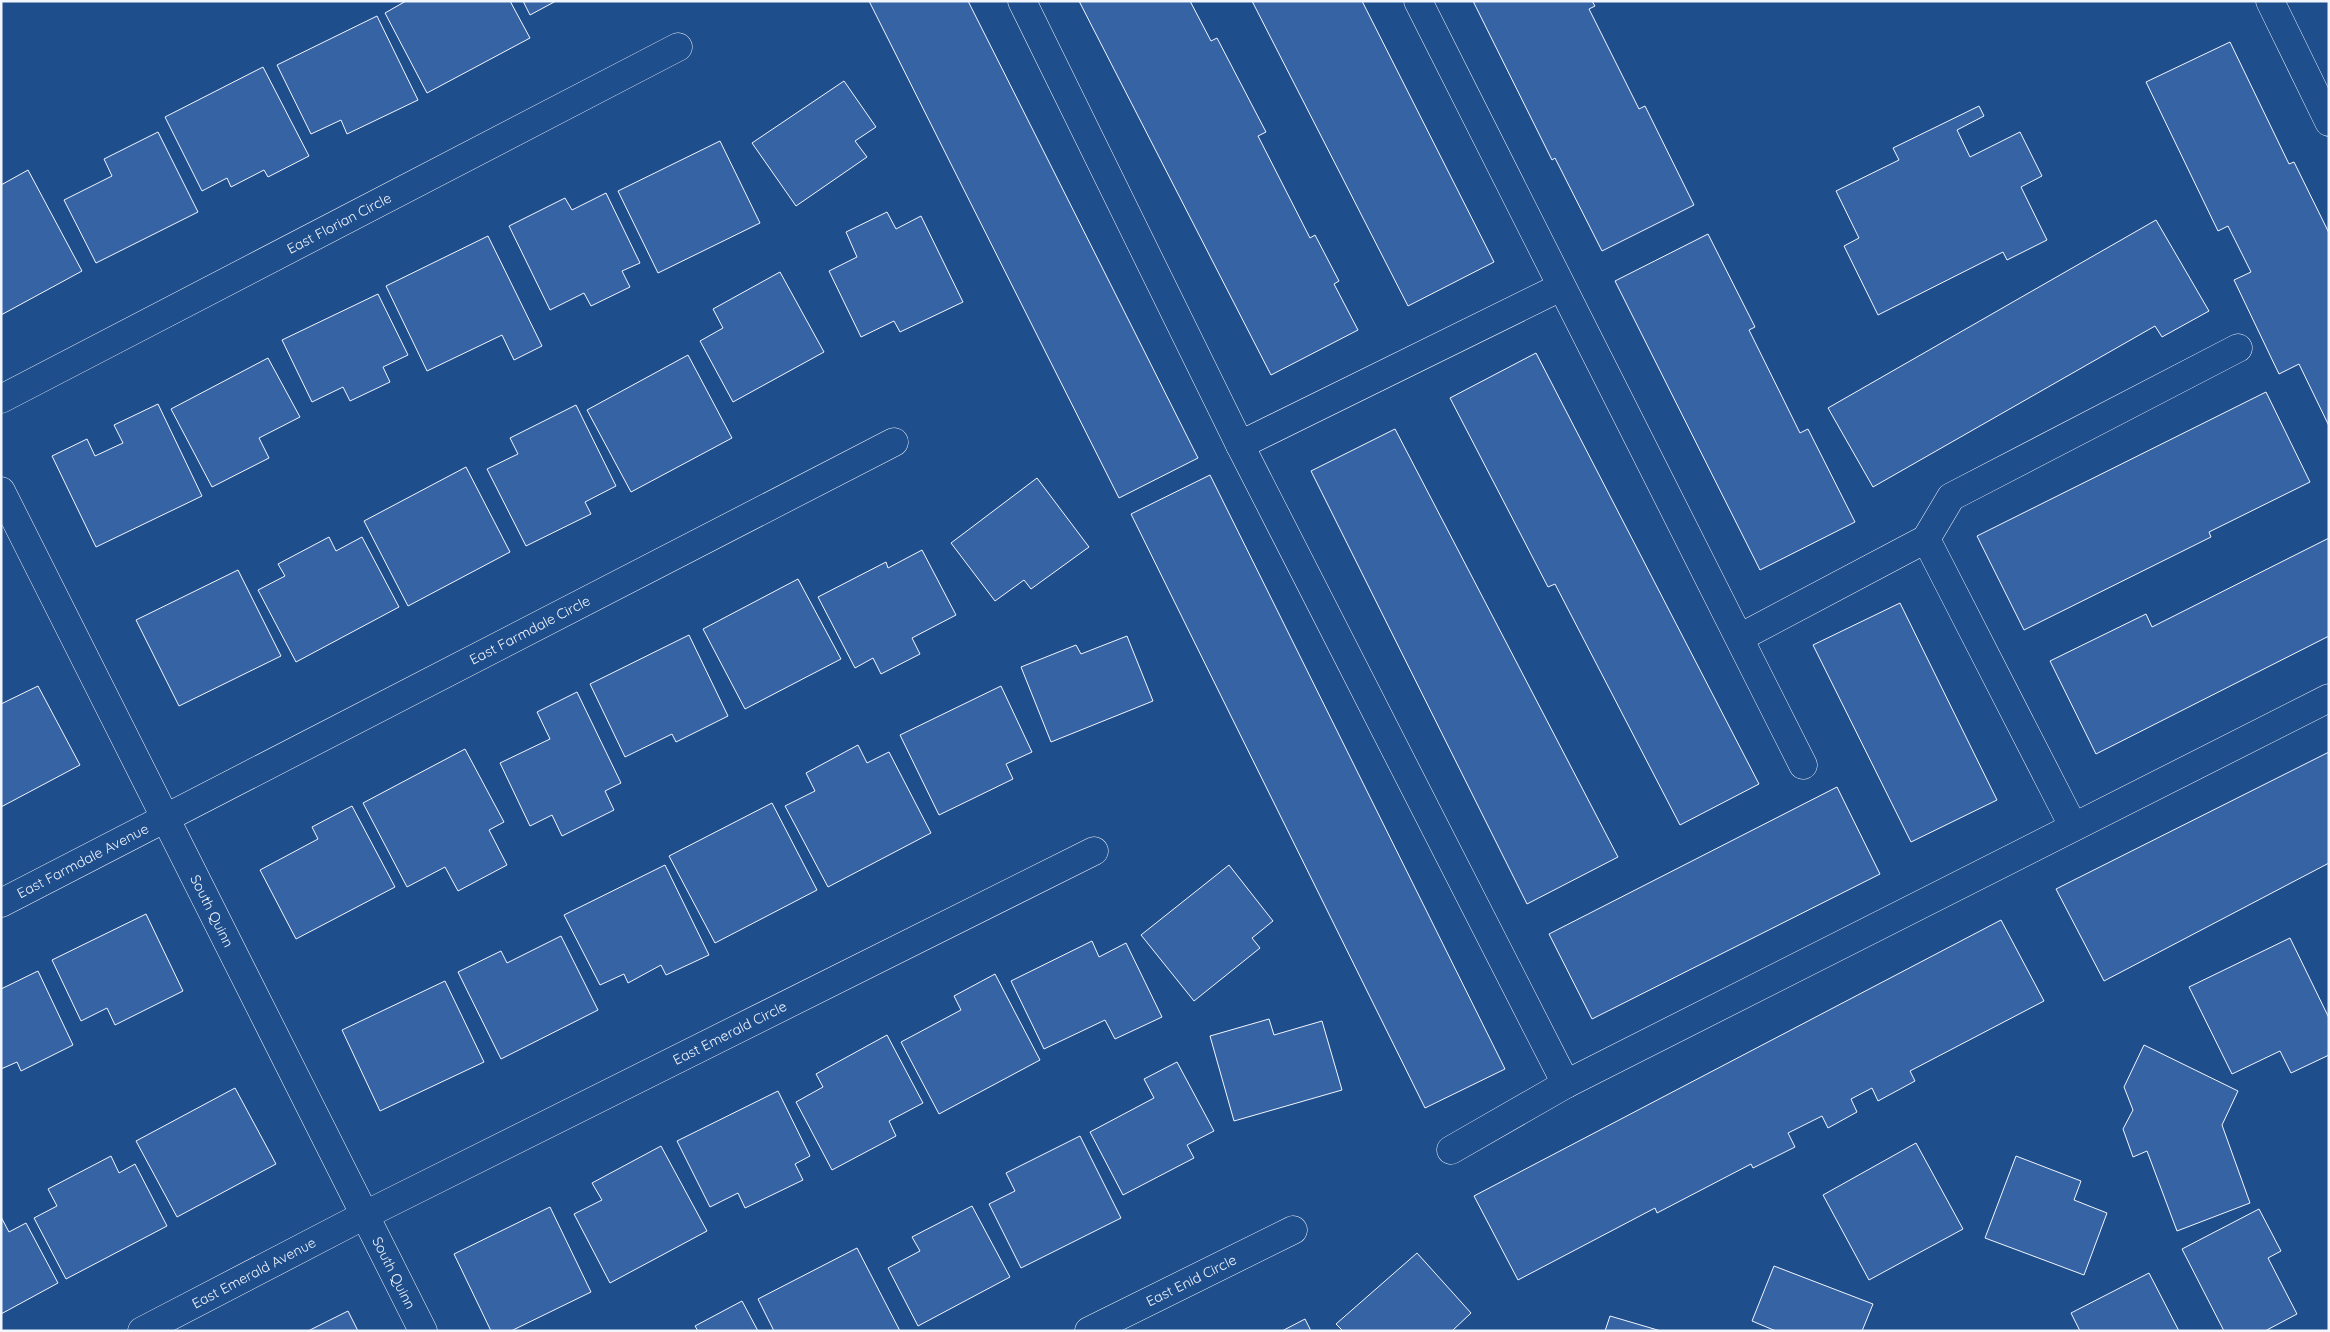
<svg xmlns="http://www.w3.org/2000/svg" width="2330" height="1332" viewBox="0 0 2330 1332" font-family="Quicksand,sans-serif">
<rect width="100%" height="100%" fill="#1f4e8c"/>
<g fill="#3563a3" stroke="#f2f6ff">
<path d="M406,1H510L530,38L427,93L385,13Z"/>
<path d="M523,1H556L530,15Z"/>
<path d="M869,1H968L1198,458L1119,498Z"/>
<path d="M1079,1H1190L1211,41L1217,38L1266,132L1258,136L1310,238L1315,235L1339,281L1334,284L1358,330L1271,375Z"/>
<path d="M1252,1H1362L1494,262L1408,306Z"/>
<path d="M1473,1H1592L1595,6L1589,9L1639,109L1645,106L1694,205L1602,251L1555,158L1552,160Z"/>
<path d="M377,16L418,100L347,134L341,120L311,134L277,65Z"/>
<path d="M2230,42L2289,164L2294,162L2329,233V426L2299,364L2279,374L2234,280L2251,272L2228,226L2218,231L2146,82Z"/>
<path d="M263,67L309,156L268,177L264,170L231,187L227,178L202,191L165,117Z"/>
<path d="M844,81L876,127L855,141L867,157L796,206L752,143Z"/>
<path d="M1979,106L1984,116L1957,130L1970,157L2020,132L2042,176L2021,187L2047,240L2007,260L2003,252L1878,315L1844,246L1859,238L1836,191L1899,160L1893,148Z"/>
<path d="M158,132L198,212L96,263L64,200L112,176L104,159Z"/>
<path d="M720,141L760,223L658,273L618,191Z"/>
<path d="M28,170L82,271L1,315V185Z"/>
<path d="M606,193L640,263L622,271L630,287L591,306L584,293L550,310L509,226L565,198L572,210Z"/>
<path d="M887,212L896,229L921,216L963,302L900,332L894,321L861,337L829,271L857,257L846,232Z"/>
<path d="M2156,220L2209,311L2162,337L2155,326L1873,487L1828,408Z"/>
<path d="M1708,234L1755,327L1749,330L1800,433L1808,429L1855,522L1760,570L1615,281Z"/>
<path d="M488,236L542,346L514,360L502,335L427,371L386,286Z"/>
<path d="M780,272L824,352L733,402L700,341L723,328L713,309Z"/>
<path d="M378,294L408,355L383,367L390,382L350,401L343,387L312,402L282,340Z"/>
<path d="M1536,353L1759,784L1680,825L1555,584L1548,587L1450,398Z"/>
<path d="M688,355L732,438L631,492L587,410Z"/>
<path d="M268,358L300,417L259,438L269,458L212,487L171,409Z"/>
<path d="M2266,392L2310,482L2209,532L2211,537L2024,630L1977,536Z"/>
<path d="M158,404L202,496L96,547L52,456L87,439L95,456L123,443L114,425Z"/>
<path d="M576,405L616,486L585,502L591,514L526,546L487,469L518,454L510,438Z"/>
<path d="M1395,429L1618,857L1527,904L1311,471Z"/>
<path d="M466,467L510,552L408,606L364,521Z"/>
<path d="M1210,475L1505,1069L1425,1108L1131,514Z"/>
<path d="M1037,478L1089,547L1031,589L1024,580L995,601L951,543Z"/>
<path d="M329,537L336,551L362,537L399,607L296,662L258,590L285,576L278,564Z"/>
<path d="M2329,538V636L2096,754L2050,661L2146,614L2152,627Z"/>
<path d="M922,550L956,615L912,638L920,654L881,674L873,658L855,668L818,597L886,562L888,568Z"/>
<path d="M238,570L281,656L179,706L136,620Z"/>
<path d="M798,579L841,659L745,709L703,629Z"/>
<path d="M1900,603L1997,800L1911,842L1813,645Z"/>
<path d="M689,635L728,716L676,742L672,734L625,757L590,684Z"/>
<path d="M1127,636L1153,701L1051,742L1021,667L1076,645L1081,654Z"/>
<path d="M38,686L80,765L1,807V704Z"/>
<path d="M1001,686L1032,752L1006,764L1013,779L939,815L900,735Z"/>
<path d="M577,692L621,783L605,791L614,810L562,836L552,815L530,826L500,763L550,739L537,712Z"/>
<path d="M858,745L867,763L889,752L931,833L828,887L785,806L815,791L806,773Z"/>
<path d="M465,749L504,822L489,830L507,865L458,891L445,867L407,887L363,803Z"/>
<path d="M2329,752V863L2104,981L2056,889Z"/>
<path d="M1837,787L1880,874L1592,1019L1549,934Z"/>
<path d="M772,803L817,890L715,943L669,856Z"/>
<path d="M352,806L395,887L296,939L260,870L318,839L312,827Z"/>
<path d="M665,865L709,955L666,975L661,965L628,983L624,974L600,985L564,915Z"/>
<path d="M1229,865L1273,921L1252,938L1260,948L1194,1001L1141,935Z"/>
<path d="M146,914L183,991L115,1025L107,1008L81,1021L52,960Z"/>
<path d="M2001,920L2044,1001L1910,1071L1915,1081L1878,1101L1872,1088L1851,1099L1857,1112L1828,1128L1822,1116L1788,1133L1795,1147L1753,1168L1751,1164L1657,1213L1655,1208L1518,1280L1474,1196Z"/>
<path d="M561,936L598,1010L501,1059L458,972L501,951L507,963Z"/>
<path d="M2290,938L2329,1018V1055L2291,1073L2280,1051L2232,1074L2189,987Z"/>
<path d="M1092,941L1099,957L1126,943L1162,1017L1115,1039L1105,1020L1044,1049L1011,981Z"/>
<path d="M38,971L73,1045L21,1071L17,1062L1,1069V989Z"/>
<path d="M995,974L1040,1060L939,1114L901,1042L961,1010L954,996Z"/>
<path d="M445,981L484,1062L380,1111L342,1030Z"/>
<path d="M1269,1019L1274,1035L1322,1021L1342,1090L1234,1121L1210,1036Z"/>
<path d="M887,1035L923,1103L889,1121L896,1136L832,1170L796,1102L823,1087L816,1074Z"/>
<path d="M2144,1045L2238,1091L2222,1125L2250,1203L2177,1231L2147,1151L2133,1157L2123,1129L2133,1110L2124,1087Z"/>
<path d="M1177,1062L1214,1131L1187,1145L1194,1158L1123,1195L1090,1132L1154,1098L1144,1079Z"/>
<path d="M235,1088L276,1164L177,1217L136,1141Z"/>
<path d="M778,1091L810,1156L795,1164L803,1180L745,1208L738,1193L710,1207L677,1141Z"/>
<path d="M1080,1136L1121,1218L1021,1268L989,1204L1015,1191L1006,1173Z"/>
<path d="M1916,1143L1963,1229L1869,1280L1823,1195Z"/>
<path d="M661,1146L707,1231L610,1283L574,1214L602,1200L592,1183Z"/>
<path d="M111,1156L119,1173L135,1164L167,1226L66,1279L34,1218L57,1206L48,1189Z"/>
<path d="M2016,1156L2081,1181L2074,1200L2107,1213L2084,1275L1985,1238Z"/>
<path d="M972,1206L1010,1277L918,1326L888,1268L920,1251L912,1237Z"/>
<path d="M550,1207L591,1292L511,1331H491L454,1254Z"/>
<path d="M2259,1209L2281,1251L2268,1258L2297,1314L2265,1331H2224L2182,1249Z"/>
<path d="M1,1217L9,1232L26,1223L58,1283L1,1314Z"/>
<path d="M857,1248L900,1331H774L758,1299Z"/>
<path d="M1417,1253L1471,1313L1452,1331H1343L1336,1324Z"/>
<path d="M1774,1266L1873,1304L1862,1331H1776L1752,1321Z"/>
<path d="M2149,1273L2179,1331H2080L2071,1313Z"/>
<path d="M742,1301L758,1331H698L695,1326Z"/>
<path d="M348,1311L358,1331H308Z"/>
<path d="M1610,1316L1661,1331H1605Z"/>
<path d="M1305,1319L1311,1331H1282Z"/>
</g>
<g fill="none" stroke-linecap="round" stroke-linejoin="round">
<defs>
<g id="minor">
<path d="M1022,1L1240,445L1566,1084"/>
<path d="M1418,1L1803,765"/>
<path d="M2270,1L2329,122"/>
<path id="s1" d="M1,399L678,47"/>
<path d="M1240,445L1561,287"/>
<path id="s2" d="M1,491L423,1331"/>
<path d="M1926,539L2073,826"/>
<path d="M1741,637L1926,539L1951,497L2238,348"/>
<path id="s3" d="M1,903L894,442"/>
<path d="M1451,1150L1566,1084L2329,698"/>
<path id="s4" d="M142,1331L365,1215L1094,851"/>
<path id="s5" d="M1089,1331L1293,1230"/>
</g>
</defs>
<use href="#minor" stroke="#f2f6ff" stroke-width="29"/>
<use href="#minor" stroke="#1f4e8c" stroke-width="28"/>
</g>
<g text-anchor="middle" stroke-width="4" stroke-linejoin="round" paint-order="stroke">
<g font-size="14" fill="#f2f6ff" stroke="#1f4e8c">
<text dy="5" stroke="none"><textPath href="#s1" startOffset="381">East Florian Circle</textPath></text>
<text dy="5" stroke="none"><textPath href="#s3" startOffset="595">East Farmdale Circle</textPath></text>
<text dy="5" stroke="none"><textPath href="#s3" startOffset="92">East Farmdale Avenue</textPath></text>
<text dy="5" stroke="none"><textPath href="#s2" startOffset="470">South Quinn</textPath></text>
<text dy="5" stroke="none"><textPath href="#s4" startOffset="659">East Emerald Circle</textPath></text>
<text dy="5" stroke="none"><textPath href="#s4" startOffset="126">East Emerald Avenue</textPath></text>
<text dy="5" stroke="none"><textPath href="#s2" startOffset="875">South Quinn</textPath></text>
<text dy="5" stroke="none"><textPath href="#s5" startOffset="114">East Enid Circle</textPath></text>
</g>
</g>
<rect width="2330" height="1332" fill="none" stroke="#f2f6ff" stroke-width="5"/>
</svg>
